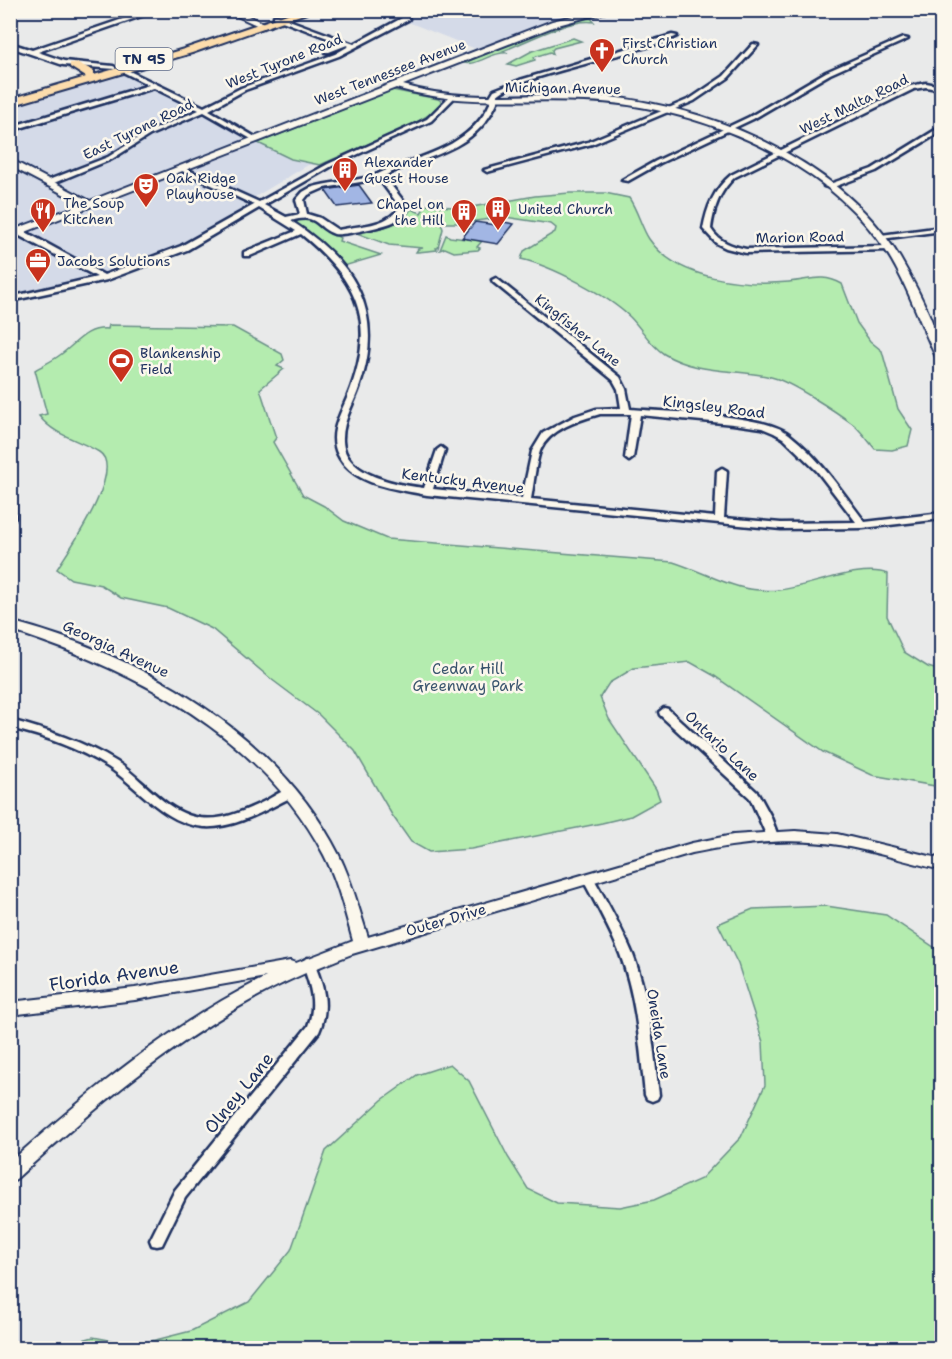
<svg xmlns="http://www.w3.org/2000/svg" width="952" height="1359" viewBox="0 0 952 1359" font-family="'Shantell Sans',sans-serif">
<rect width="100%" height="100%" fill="#e9eaea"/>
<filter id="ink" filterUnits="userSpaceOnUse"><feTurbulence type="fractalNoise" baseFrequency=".0167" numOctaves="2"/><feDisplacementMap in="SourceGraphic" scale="12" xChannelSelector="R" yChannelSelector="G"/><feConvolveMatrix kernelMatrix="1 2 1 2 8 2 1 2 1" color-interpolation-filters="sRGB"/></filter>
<g filter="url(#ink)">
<g fill="#d4dae8">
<path d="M406,11H596L540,24L476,49L408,22L412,18Z"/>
<path d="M125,75L146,84L145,88L149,90H158L194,109L193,112L199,115L208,116L242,136L244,139L241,142L250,146L258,143L291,159L322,165H308L245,203L247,207L243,210L186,242L159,255L110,273L11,295V107Z"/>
</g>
<g fill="#b4ecaf" stroke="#688e86" stroke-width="1.5">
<path d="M583,18H591L594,22C570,18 526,42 503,51L508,53C492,51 478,66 464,63L542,31Z"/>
<path d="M573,38L581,41L554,48L552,50L553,54L550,52L534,57L535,60L516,66L508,64L532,51Z"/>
<path d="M392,90L438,99L442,102L432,113L412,125L320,165L291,159L258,143Z"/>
<path d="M570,193H605L629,198C638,211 641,227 649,239C677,280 745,286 789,282C811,280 822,273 842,284L857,323L870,341L882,351L898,409L912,430L908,446L892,450L875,449C869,442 862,432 854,425C838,413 790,381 771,377C736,369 697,374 664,354C651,346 641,328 630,317C607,295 552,266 521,259L524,251L555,232L556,228L551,224L505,217L461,223H441L443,229L438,248H436L437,250L418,252H416L418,249L423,248L389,245L351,231L359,229L360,232C378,229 401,226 411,209L421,213L426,205L466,208L535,196Z"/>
<path d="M300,219L314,221L340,238L339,241L381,255L344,266L323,244L296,223Z"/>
<path d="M446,235L450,237L482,241L477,247L480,248L478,250L454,252L445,248L440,250Z"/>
<path d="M109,325L233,327L282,354L284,360L277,366L284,369L260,389L276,438L273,442L303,495L324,506L344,521L387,539L673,562C711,574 736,594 779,590C809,587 861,563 888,574L887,616L904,652L928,667L941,671V787L872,775L823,752L713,675L690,662L634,668L609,683L600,697L609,719L656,789L660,800L631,816L602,823L471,849L429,852L411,842L392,815L355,751L319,715L271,679L212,629L168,608L121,598L101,585L71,579L57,569C69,550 126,469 99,452C78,439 56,437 39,416L47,414L35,370C43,365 52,361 60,355C77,343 86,327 108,329Z"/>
<path d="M826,906L886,915L941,952V1348H55L93,1337L136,1345L191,1331L249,1302L291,1250L326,1151L382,1100L417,1075L450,1064L469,1081L508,1157L528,1189L557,1203L620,1207L654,1200L701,1179L741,1137L765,1085L763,1042L738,964L718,924L753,909Z"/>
</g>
<g fill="#a2b6e4" stroke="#1b2f5e" stroke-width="1.5">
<path d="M359,185L372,203L337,207L325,190Z"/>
<path d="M499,221L514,224L498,244L462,238L475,222L496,225Z"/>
</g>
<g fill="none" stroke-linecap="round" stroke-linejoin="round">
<defs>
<g id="street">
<path d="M149,10H159L38,52L64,61L113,66L115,67V69L63,65L10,47V43L32,50Z"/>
<path d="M396,10H402L409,19L408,20L339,56L245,90L209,110L257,138V140H253L204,112L150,135L112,159L49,185H46V181L108,157L146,133L199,110L154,88L10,131V127L149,85L121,71V69L123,68L204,107L241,88L335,54L349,46L347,45L329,52H325V50L341,43L274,18V16H278L354,44L402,18Z"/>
<path d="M806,10H833L830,12Z"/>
<path d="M672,35L677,36C648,52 507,78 496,97L498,100C476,152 429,154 384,176L408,207C404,212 400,217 395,221C386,226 343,236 334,234C315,227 318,213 291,221C353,261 386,310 360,385C354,404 342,421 343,441C344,475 398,485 424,488L437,450L441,447L445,450L433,489L522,498L532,451L543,433L575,416L596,409L621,408L618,389L613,380L493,282L492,280L496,278L620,377L626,389L630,409C666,412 763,414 789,434C820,458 842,492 865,522L942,513V519L863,528L781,529L427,495C398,489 353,486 338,455C328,435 339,417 347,398C377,325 361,283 301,234L250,256H244V252L296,231L259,208L187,250L107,280L10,301V297L97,277L16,234V230H22L104,275L181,246L254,205L180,170V168H184L259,202L328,164L427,119L449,97H453V99L431,121L332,166L264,205L286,217L300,214L296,200L303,192L310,188C329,182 347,182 365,178C376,176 385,170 396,166C434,153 474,141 491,101L489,98L494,90L520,80ZM379,179L400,207C386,227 360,225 338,230L320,218L307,214L304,200L308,195L324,188ZM600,414H631L625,458L629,461L633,458L640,415L733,424L762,428L774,433L783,438L817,471L856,522L781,523L724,518L727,471L722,468L717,471L715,517L531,499C534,484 535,466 540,451C549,429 579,420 600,414Z"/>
<path d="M903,38L908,39L830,74L753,119L660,163L628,181L622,180L656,161L749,117L826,72Z"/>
<path d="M753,44L758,45L728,78L694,101L592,144L487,172L484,170L588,142L690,99L724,76Z"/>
<path d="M926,83L942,86V90L926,87L914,89L735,177C719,192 714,208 711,229C719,242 732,246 746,249L888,246H891V250L746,253L726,248L716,243L703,229C707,207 714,189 731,175L910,86Z"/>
<path d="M942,126V131L876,171L831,188L824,186L872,169Z"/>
<path d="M942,227V231L881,239L877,237L881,235Z"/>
<rect x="925" y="328" width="17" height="4"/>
<path d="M10,492L15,495V518L10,521Z"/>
<path d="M664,708L668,709L758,793L770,815L778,836L776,839H768L750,798L660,715L659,712Z"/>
<path d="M10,720C47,730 85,742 117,762C143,779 164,810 195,817C219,823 244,811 265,801C273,797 284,788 294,790L296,793L294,796C267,809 236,829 204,827C164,824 139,787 108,767C78,748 44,736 10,728Z"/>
<path d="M589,876L593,877C607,902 622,928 633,955C650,999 653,1048 659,1095L657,1099L652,1101L647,1099L645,1095C640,1048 637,999 620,954C610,929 596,904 583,880L585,877Z"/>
<path d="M308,958L312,960L314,963C324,987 330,1007 319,1032L185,1198L162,1245L157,1246L152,1245L150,1240L175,1190L308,1026C317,1003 310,985 302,963L304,960Z"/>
</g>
<g id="secondary">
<path d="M224,10H235L270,26L263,28Z"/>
<path d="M598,10H613L558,25L403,85C463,103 523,93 584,95C698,100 839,156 900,258C915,284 942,333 942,362L937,359C918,320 905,276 879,241C816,154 690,105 585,101C519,98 461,107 396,88L10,238V231L82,204L10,166V159L90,201L552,21Z"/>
<path d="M10,621C140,655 277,732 339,855C352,881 359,910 368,937L692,843L733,835L795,831L837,834L942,859V870C907,862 873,851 839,845C790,837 740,843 692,853L352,954C321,966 290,979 260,995C170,1044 92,1110 16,1179L10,1182V1162C89,1092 171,1024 266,977L135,1000L10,1015V1002L135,988L290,961L296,963L353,941C345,913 338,882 324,855C261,735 135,670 10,630Z"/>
</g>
<path id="highway" d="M299,10H315L192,53L10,106V99L86,77L70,67V63H78L94,71V75L184,49Z"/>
</defs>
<use href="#street" stroke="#1b2f5e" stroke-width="5"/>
<use href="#secondary" stroke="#1b2f5e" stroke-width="4"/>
<use href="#highway" stroke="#1b2f5e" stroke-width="4"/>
<use href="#street" fill="#fbf7ec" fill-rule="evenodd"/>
<use href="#secondary" fill="#fbf7ec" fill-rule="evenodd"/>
<use href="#highway" fill="#fcdcac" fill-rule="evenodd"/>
</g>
</g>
<defs>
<symbol id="church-pin" viewBox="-11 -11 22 30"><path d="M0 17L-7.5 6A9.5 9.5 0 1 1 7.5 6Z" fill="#c8321e" stroke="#fbf7ec"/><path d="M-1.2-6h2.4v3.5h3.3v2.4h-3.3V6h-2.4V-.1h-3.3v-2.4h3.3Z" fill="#fff"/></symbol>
<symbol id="building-pin" viewBox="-11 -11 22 30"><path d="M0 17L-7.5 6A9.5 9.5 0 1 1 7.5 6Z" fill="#c8321e" stroke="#fbf7ec"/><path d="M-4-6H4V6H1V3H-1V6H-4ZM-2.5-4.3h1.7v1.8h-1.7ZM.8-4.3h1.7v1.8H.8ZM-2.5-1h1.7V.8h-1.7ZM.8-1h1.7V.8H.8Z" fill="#fff"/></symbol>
<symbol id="theatre-pin" viewBox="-11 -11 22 30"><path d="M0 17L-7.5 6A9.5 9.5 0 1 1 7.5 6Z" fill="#c8321e" stroke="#fbf7ec"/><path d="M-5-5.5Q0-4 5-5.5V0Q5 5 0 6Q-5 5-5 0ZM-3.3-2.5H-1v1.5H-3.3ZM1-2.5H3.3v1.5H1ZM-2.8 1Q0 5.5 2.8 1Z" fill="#fff"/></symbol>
<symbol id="restaurant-pin" viewBox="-11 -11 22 30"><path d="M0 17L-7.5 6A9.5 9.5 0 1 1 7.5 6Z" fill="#c8321e" stroke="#fbf7ec"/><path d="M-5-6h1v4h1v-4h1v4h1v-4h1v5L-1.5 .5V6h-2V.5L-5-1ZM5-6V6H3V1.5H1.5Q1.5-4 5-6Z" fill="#fff"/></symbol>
<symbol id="office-pin" viewBox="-11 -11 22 30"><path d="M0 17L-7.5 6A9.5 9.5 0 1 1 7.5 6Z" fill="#c8321e" stroke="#fbf7ec"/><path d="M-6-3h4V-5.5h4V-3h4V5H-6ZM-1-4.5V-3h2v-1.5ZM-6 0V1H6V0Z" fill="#fff"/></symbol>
<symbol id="stadium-pin" viewBox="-11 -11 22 30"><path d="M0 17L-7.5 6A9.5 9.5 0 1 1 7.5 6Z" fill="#c8321e" stroke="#fbf7ec"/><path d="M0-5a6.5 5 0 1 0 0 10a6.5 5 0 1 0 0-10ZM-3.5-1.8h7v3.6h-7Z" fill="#fff"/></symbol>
</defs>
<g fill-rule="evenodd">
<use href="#church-pin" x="587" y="36" width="30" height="40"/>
<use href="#building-pin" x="330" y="155" width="30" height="40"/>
<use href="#theatre-pin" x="131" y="171" width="30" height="40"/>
<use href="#building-pin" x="483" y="194" width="30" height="40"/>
<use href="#restaurant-pin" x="28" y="196" width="30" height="40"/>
<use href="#building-pin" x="449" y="197" width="30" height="40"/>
<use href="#office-pin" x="23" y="246" width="30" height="40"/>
<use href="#stadium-pin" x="106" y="346" width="30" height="40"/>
</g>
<g text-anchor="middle" stroke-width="5" stroke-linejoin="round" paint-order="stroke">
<g font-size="14" fill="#1b2f5e" stroke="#fbf7ec" text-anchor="start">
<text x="622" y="48">First Christian<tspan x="622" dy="16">Church</tspan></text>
<text x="364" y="167">Alexander<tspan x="364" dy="16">Guest House</tspan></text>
<text x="166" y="183">Oak Ridge<tspan x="166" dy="16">Playhouse</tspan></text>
<text x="63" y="208">The Soup<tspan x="63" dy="16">Kitchen</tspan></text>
<text x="444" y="209" text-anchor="end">Chapel on<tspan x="444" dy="16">the Hill</tspan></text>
<text x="518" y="214">United Church</text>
<text x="57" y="266">Jacobs Solutions</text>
<text x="140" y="358">Blankenship<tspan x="140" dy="16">Field</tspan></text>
</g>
<rect fill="#fbf7ec" stroke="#5e6b89" stroke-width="1.5" x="115.5" y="48" width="57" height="22" rx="4.5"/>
<g font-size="14" font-weight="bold" fill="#1b2f5e">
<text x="144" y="64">TN 95</text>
</g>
<g font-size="14" fill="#1b2f5e" stroke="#fbf7ec">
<text transform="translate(284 61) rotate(-22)" y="5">West Tyrone Road</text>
<text transform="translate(390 72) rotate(-21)" y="5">West Tennessee Avenue</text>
<text transform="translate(563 88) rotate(1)" y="5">Michigan Avenue</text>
<text transform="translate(854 104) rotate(-26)" y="5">West Malta Road</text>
<text transform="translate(138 129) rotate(-26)" y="5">East Tyrone Road</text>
<text transform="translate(800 237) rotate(-1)" y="5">Marion Road</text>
<text transform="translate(578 330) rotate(39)" y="5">Kingfisher Lane</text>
</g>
<g font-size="15" fill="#1b2f5e" stroke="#fbf7ec">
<text transform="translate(714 407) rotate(7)" y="5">Kingsley Road</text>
<text transform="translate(463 481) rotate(7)" y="5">Kentucky Avenue</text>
<text transform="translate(116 649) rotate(25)" y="5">Georgia Avenue</text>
<text transform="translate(722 746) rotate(43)" y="5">Ontario Lane</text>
<text transform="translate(446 920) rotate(-16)" y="5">Outer Drive</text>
<text transform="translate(659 1034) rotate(81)" y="5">Oneida Lane</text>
</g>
<g font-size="15" fill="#3a556e" stroke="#fbf7ec">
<text x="468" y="674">Cedar Hill<tspan x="468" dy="17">Greenway Park</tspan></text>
</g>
<g font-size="18" fill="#1b2f5e" stroke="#fbf7ec">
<text transform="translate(114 976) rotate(-8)" y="6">Florida Avenue</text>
<text transform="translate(239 1093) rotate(-51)" y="6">Olney Lane</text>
</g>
</g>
<rect width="952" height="1359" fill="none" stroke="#fbf7ec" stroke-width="36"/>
<rect x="18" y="18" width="916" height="1323" fill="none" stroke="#1b2f5e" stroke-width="2" filter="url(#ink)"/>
</svg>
